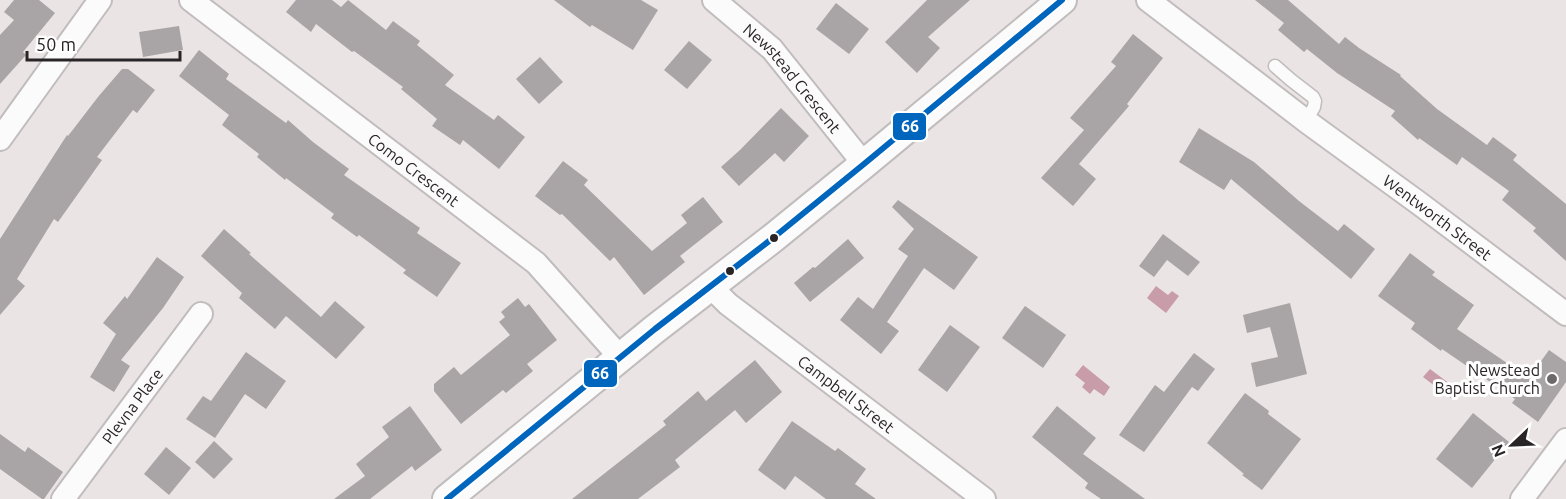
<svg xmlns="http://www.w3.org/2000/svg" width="1566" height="499" viewBox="0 0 1566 499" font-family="Ubuntu,sans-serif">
<rect width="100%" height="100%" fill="#ebe4e5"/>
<g fill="#c89da9">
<path d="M1156,286L1168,295L1172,291L1179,296L1166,313L1147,298Z"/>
<path d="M1083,365L1110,387L1104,396L1094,389L1090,394L1082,387L1085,383L1075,375Z"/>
<path d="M1430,369L1458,390L1452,399L1423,377Z"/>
</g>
<g fill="#a9a4a5">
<path d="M14,0H39L55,13L23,52L26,55L0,84V35L14,20L4,12Z"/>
<path d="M296,0H332L341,7L348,0L386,30L393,21L420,41L417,45L454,75L445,85L494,120L498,115L525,137L499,169L463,140L460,145L432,126L437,119L401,89L403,87L354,51L352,52L316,24L311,32L286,12Z"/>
<path d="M554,0H641L658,10L633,50L592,25L590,27Z"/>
<path d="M927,0H970L928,37L940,48L917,73L885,42Z"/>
<path d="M1255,0H1288L1339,44L1345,37L1359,48L1401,75L1400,76L1437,109L1487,145L1493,137L1517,155L1513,160L1566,204V261L1533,231L1536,228L1502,200L1509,191L1462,157L1457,165L1419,138L1418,140L1391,116L1395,111L1337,73L1307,49L1304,52L1278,30L1284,23Z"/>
<path d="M836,3L869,29L849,54L816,29Z"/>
<path d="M179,26L183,50L143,57L139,32Z"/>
<path d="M1133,34L1163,58L1127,104L1129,106L1079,164L1096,179L1073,206L1041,178L1084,130L1070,118L1116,66L1111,62Z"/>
<path d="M689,41L712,60L687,89L664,70Z"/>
<path d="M199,50L229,74L226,79L286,123L288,120L313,142L349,169L344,175L420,228L417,233L461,263L437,297L403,273L406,270L359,235L357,237L331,218L334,214L286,178L285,180L257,157L259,154L222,125L229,115L179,76Z"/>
<path d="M540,57L563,82L539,104L516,79Z"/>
<path d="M122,69H128L155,90L137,113L133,110L97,157L102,160L58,222L54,219L17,279L25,286L0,315V239L67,135L68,136L98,97Z"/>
<path d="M781,108L809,136L784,162L775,153L739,186L721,167L740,150Z"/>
<path d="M1199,128L1254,162L1299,201L1338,231L1344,224L1375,249L1351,279L1231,179L1224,190L1179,162Z"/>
<path d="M563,161L588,180L584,185L652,251L687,223L681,215L703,197L723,222L680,256L685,262L644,295L614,257L610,261L562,214L560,215L535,196Z"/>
<path d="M898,200L978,257L954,290L924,268L887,322L899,331L881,354L840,320L858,297L873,309L908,256L898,249L914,229L892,207Z"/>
<path d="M224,229L251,253L249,254L321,317L335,301L365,327L336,359L286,316L275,329L239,298L242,293L201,256Z"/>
<path d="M1163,234L1200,262L1188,276L1167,260L1154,277L1139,266Z"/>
<path d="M848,239L864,258L810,302L794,283L813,267L815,268Z"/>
<path d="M1410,253L1435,272L1432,275L1474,305L1457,329L1529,378L1549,350L1566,362V382L1538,422L1512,403L1515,399L1442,349L1441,351L1411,329L1415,323L1378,296Z"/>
<path d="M157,257L184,277L163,308L121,360L130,366L114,392L90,377L116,334L103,323L125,296L127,299Z"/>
<path d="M518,298L525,307L529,304L557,340L527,364L533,371L506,393L503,390L461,424L434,391V384L454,367L461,375L510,335L499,322L505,317L501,312Z"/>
<path d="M1290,303L1307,374L1256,387L1251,363L1278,357L1270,327L1247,333L1243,315Z"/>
<path d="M1025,306L1066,335L1043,368L1002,338Z"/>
<path d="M950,325L980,347L947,392L918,370Z"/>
<path d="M246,352L286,381L266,409L245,394L215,438L186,419L203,396L211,401Z"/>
<path d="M1194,353L1215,369L1198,391L1192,387L1144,452L1119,435L1155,385L1164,392Z"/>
<path d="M755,360L782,392L746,423L735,410L675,460L680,467L638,499H572L666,425L663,421L698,391L706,401Z"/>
<path d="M1245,393L1269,411L1268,414L1301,439L1262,490L1242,475L1244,474L1207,443Z"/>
<path d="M410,406L442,450L415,471L412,466L370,499H334L365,476L356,464L389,437L382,427Z"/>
<path d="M1057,406L1096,438L1083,454L1145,499H1101L1085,488L1088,483L1032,437Z"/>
<path d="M1473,413L1509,442L1472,488L1436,459Z"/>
<path d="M792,421L835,451L838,448L866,469L855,484L876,499H826L795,476L785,490L758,470Z"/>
<path d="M0,434L25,452L28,447L63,472L44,499H42L0,469Z"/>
<path d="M214,441L233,459L214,479L195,462Z"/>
<path d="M166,447L191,468L169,495L144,474Z"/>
</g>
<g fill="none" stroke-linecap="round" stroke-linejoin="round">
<defs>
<path id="service" d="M1275,66L1291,80L1313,97L1315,101L1314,107L1306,121"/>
<g id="minor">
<path id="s1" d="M191,0L536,263L620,357"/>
<path id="s2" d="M714,0L772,49L864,164"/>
<path id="s3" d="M1148,0L1306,121L1420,204L1566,314"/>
<path d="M0,139L100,0"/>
<path id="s4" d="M710,286L728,304L984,499"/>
<path id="s5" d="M63,499L201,314"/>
<path d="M1522,499L1566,440"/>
</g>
<path id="tertiary" d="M447,499L655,329L773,238L864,164L1062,0"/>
</defs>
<use href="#service" stroke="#c1bcbd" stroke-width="15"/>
<use href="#minor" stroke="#c1bcbd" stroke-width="26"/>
<use href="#tertiary" stroke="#c1bcbd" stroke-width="32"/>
<use href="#service" stroke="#fcfbfb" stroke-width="12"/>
<use href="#minor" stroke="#fcfbfb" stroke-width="22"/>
<use href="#tertiary" stroke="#fcfbfb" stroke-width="28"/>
<defs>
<path id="bus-1" d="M447,499L655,329L773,238L864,164L1062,0"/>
</defs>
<use href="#bus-1" stroke="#fff" stroke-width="10"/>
<use href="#bus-1" stroke="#0065bd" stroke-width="6"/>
</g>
<g fill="#292526" stroke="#fff" stroke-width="2">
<circle cx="774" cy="238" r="5"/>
<circle cx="730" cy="271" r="5"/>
</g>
<circle fill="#6d6869" stroke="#fff" stroke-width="2" cx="1552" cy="379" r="6"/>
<g text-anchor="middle" stroke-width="6" stroke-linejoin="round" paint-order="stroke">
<g font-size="16" fill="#292526" stroke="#fff">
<text dy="6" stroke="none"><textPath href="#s2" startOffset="111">Newstead Crescent</textPath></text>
<text dy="6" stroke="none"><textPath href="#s1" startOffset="280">Como Crescent</textPath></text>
<text dy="6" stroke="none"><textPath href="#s3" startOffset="362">Wentworth Street</textPath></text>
<text dy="6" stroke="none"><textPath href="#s4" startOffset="174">Campbell Street</textPath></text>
<text dy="6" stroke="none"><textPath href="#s5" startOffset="116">Plevna Place</textPath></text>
</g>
<g font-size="16" fill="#292526" stroke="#fff" text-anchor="end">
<text x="1540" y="376">Newstead<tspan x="1540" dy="18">Baptist Church</tspan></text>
</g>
</g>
<g stroke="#fff" stroke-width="2">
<rect x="892" y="112" width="35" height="29" rx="6" fill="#0065bd"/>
<rect x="583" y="359" width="35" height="29" rx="6" fill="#0065bd"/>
</g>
<g font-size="16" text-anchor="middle" font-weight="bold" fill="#fff">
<text x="910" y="132">66</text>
<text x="600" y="379">66</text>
</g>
<g transform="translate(1512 445) rotate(247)" stroke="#ffffff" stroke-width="4.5" paint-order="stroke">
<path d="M0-4.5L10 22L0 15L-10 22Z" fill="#292526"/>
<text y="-9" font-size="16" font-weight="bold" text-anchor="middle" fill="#292526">N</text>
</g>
<path d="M27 51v9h153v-9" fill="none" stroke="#292526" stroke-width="3"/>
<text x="36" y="51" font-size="18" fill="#292526" stroke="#ffffff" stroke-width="4.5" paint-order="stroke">50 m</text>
</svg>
